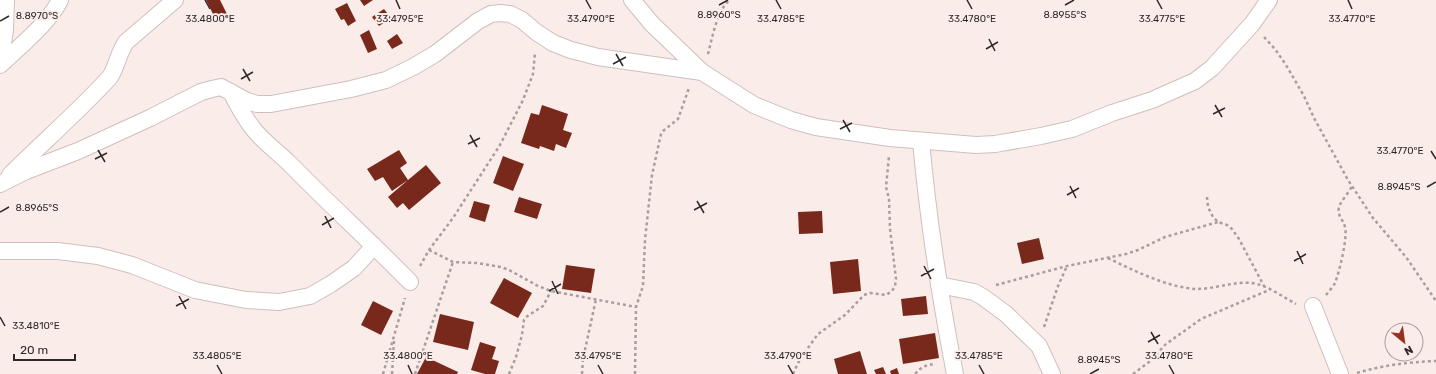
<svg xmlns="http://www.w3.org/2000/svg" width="1436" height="374" viewBox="0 0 1436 374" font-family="Rubik,sans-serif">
<rect width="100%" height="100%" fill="#faece9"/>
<g fill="#78291b">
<path d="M206,0H220L228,16L217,22Z"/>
<path d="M360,0H373L364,6Z"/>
<path d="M347,3L356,21L348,26L344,19L341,20L335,9Z"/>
<path d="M384,9L391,18L379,26L372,17Z"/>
<path d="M369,30L377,49L368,53L360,35Z"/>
<path d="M397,34L403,43L392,49L387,41Z"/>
<path d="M542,105L568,114L563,130L572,133L566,148L556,144L554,151L540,146L539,149L521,143L531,113L539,115Z"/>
<path d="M399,150L407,163L400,168L408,180L426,165L441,183L409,210L403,203L397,208L388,197L408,180L392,191L383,177L375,181L367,169Z"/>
<path d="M503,156L524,164L513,191L493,183Z"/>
<path d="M519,197L542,204L537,219L514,212Z"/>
<path d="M474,201L490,205L485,222L469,217Z"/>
<path d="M822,211L823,233L799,234L798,212Z"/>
<path d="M1039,238L1044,259L1022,264L1017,243Z"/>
<path d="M858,259L861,291L833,294L830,262Z"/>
<path d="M566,265L595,269L591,293L562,289Z"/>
<path d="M504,278L532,293L518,318L490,303Z"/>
<path d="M926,296L928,314L903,316L901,299Z"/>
<path d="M373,301L393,311L381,335L361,325Z"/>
<path d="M440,314L474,322L468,350L433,342Z"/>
<path d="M935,333L939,358L903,364L899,339Z"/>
<path d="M480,342L496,347L492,359L499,361L495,374H485L471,370Z"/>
<path d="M860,351L867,374H838L834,359Z"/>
<path d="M426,357L458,372L457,374H417Z"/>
<path d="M883,367L886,374H876L874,370Z"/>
<path d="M897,368L899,374H891L890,371Z"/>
</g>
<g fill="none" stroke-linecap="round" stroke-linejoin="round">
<defs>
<g id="street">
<path d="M632,0L652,24L702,72"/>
<path d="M0,62L5,30L6,0"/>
<path d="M0,65C19,47 49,23 60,0"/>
<path d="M231,92C238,106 245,119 255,131C265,143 279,153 290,164C329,204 371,242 410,282"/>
<path d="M921,141C928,219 940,297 955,374"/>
<path d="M10,175C43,142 78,112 110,77C117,66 118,54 126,42L175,0"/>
<path d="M0,184L26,171L78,151L150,118L201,92L212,89L221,87L247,101L257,104H271L351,89L386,80L413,67L435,54L478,21L491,14L501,13L510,14L522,20L536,32L553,43L571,50L598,57L702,72L754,105L791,120L816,127L890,138L976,145L995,144L1041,136L1072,129L1112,113L1152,100L1195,81L1212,68L1252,24L1269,0"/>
<path d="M0,251H58L98,256L132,265L195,290L246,300L279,302L310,296L331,284L354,268L374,246"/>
<path d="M939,285L974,292L983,297L1006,314L1039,346L1052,374"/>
<path d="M1313,306L1340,374"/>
</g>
</defs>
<use href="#street" stroke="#cec0bd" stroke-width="18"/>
<g stroke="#a89e9b" stroke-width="2.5" stroke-dasharray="3 3" stroke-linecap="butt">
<path d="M1264,37L1275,49L1286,65L1304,96L1314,118L1348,180L1373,218L1406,257L1436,301"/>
<path d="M708,54C712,39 717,9 730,0"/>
<path d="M1207,197L1208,207L1213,217L1218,222L1227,225L1232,229L1239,239L1264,286"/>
<path d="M429,250L453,262L477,263L501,267L509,270L538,286L551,291L636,307"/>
<path d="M1108,258C1132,270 1169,288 1197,289C1215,289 1234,281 1252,283C1267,285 1283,297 1296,304"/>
<path d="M420,266L429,250L453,218L500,145L523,100L533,74L535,53"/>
<path d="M996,285L1067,266L1126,254L1138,250L1165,237L1218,222"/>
<path d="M1326,295C1329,291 1333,287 1335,283C1339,273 1348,237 1345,227C1343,219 1337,216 1339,207C1339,204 1350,191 1352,186"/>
<path d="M1044,327L1058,286L1067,266"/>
<path d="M1357,373C1384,365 1409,362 1436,361"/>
<path d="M383,374L405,298"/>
<path d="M392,374L394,341"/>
<path d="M415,374L453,262"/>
<path d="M509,374L516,357L522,335L524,320L526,317L543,306L551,291"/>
<path d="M582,374L583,359L596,299"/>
<path d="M635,374L636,307L643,286L645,240L652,175L661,134L663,131L678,119L689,88"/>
<path d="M793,374L800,359L818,334L845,315L864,295L870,293L886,295L892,291L895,286L896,279L890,229L889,199L886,187L889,156"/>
<path d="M915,374C922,366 926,365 936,364"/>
<path d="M1133,374L1149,362L1166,344L1201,319L1269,290"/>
</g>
<use href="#street" stroke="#fff" stroke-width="16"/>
</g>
<path fill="none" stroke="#2e2928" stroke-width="1.5" d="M205,0L210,9M396,0L400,9M586,0L591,9M776,0L781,9M967,0L972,9M1157,0L1162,9M1348,0L1352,9M719,5L728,0M1065,5L1074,0M0,21L9,16M989,39L995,51M986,49L998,42M616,54L623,66M613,64L626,57M243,69L250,81M241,79L253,72M1215,105L1222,117M1213,114L1225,108M843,120L850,132M840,129L852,123M470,135L477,147M468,144L480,138M98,150L105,162M1431,151L1436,159M95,159L107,153M1070,186L1076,198M1427,187L1436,182M1067,195L1079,188M697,201L704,213M694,210L707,203M0,212L9,207M325,216L331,228M322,225L334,218M1297,251L1303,264M1294,261L1306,254M924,266L931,279M921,276L934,269M552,281L558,294M549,291L561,284M179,296L186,309M176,306L189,299M0,317L5,326M1151,332L1158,344M1148,342L1160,335M217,365L222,374M408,365L412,374M598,365L603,374M788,365L793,374M979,365L984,374M1169,365L1174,374M1090,374L1099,369"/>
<g font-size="10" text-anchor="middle" fill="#2e2928" stroke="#faece9" stroke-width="4" stroke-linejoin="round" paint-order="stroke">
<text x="719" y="18">8.8960°S</text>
<text x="1065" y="18">8.8955°S</text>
<text x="37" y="19">8.8970°S</text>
<text x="1352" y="22">33.4770°E</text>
<text x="210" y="22">33.4800°E</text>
<text x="400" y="22">33.4795°E</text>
<text x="591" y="22">33.4790°E</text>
<text x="781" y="22">33.4785°E</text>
<text x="972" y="22">33.4780°E</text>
<text x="1162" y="22">33.4775°E</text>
<text x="1400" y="154">33.4770°E</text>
<text x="1399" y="190">8.8945°S</text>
<text x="37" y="211">8.8965°S</text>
<text x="36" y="329">33.4810°E</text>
<text x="217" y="359">33.4805°E</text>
<text x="408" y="359">33.4800°E</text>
<text x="598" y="359">33.4795°E</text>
<text x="788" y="359">33.4790°E</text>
<text x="979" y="359">33.4785°E</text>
<text x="1169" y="359">33.4780°E</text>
<text x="1099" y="363">8.8945°S</text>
</g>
<g transform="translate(1404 342) rotate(151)"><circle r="19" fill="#faece9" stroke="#a89e9c"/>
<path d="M0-3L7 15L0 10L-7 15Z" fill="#992f1d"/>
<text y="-6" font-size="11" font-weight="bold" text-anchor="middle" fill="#2e2928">N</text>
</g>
<path d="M14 354v6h61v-6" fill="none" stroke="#2e2928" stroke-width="2"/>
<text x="20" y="354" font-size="12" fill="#2e2928" stroke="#faece9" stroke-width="3" paint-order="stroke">20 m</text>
</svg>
